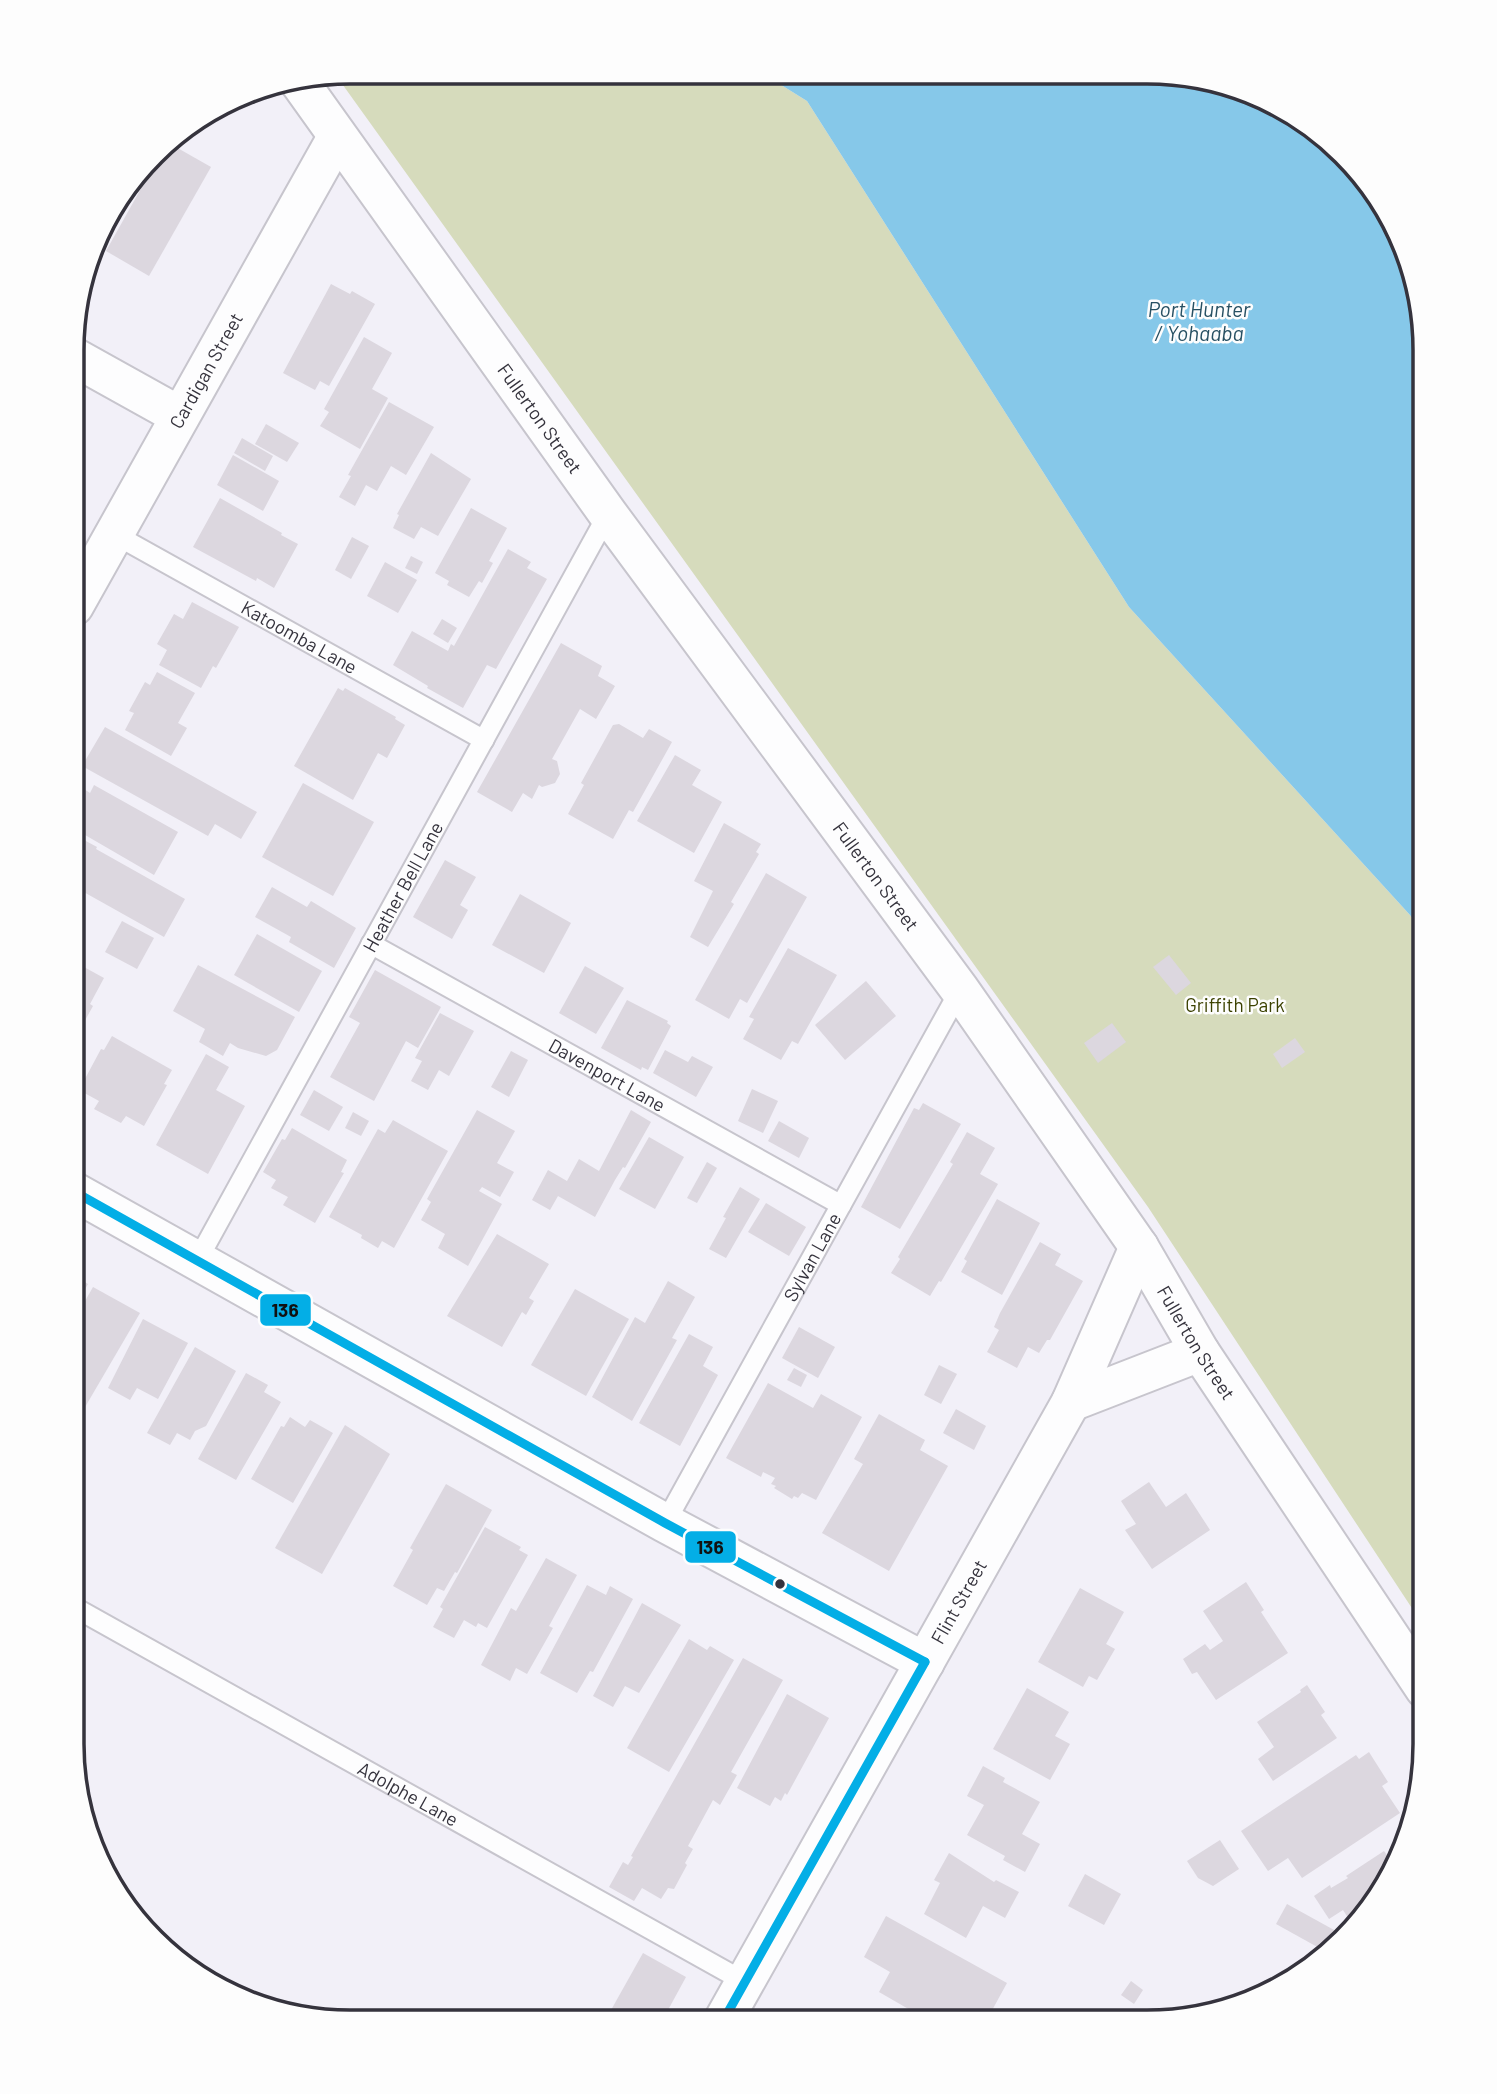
<svg xmlns="http://www.w3.org/2000/svg" width="1497" height="2094" viewBox="0 0 1497 2094" font-family="Barlow,sans-serif">
<rect width="100%" height="100%" fill="#f2f0f8"/>
<path fill="#d6dbbc" d="M350,72L762,73L807,101L1129,607L1410,915L1425,937V1628L1148,1207L335,74Z"/>
<path fill="#86c8e9" d="M762,73L1184,74L1253,93L1316,129L1397,227L1425,349V937L1410,915L1129,607L807,101Z"/>
<g fill="#dcd7df">
<path d="M167,142L211,167L149,276L106,251Z"/>
<path d="M331,284L350,294L352,291L375,304L329,386L320,381L315,390L283,373Z"/>
<path d="M364,337L392,353L372,389L388,398L360,449L320,426L329,412L324,409Z"/>
<path d="M389,402L434,427L406,475L391,466L377,491L366,485L355,506L339,497L351,476L348,475Z"/>
<path d="M266,424L299,443L287,462L255,444Z"/>
<path d="M242,438L273,456L265,471L234,453Z"/>
<path d="M431,453L471,479L438,536L421,527L414,539L393,528L399,515L397,514Z"/>
<path d="M233,455L279,481L263,511L217,485Z"/>
<path d="M220,498L282,533L281,535L298,544L274,588L257,578L256,581L193,547Z"/>
<path d="M471,508L507,528L489,561L493,563L482,583L479,581L469,597L447,585L449,581L435,573Z"/>
<path d="M352,537L369,546L351,579L335,570Z"/>
<path d="M508,549L531,562L527,568L547,579L496,669L487,665L463,708L427,688L428,686L393,665L412,631L448,651L451,644L454,646Z"/>
<path d="M411,556L423,562L417,574L405,568Z"/>
<path d="M385,562L417,580L398,613L367,596Z"/>
<path d="M192,602L239,627L216,668L213,666L201,688L159,665L167,650L157,644L174,614L183,619Z"/>
<path d="M442,619L457,628L448,643L433,634Z"/>
<path d="M561,643L602,666L598,676L615,686L596,719L580,709L552,759L557,761L560,774L555,783L542,787L539,785L532,799L523,793L512,812L477,792Z"/>
<path d="M157,672L195,693L178,723L187,728L171,756L125,730L134,713L129,711L145,682L150,685Z"/>
<path d="M338,688L343,691L345,688L396,717L395,719L405,725L387,758L378,753L353,800L294,766Z"/>
<path d="M619,724L643,738L649,729L672,742L633,812L629,810L613,839L568,814L584,785L581,783L613,725Z"/>
<path d="M105,727L257,812L241,839L215,824L208,836L82,766Z"/>
<path d="M675,755L701,770L692,785L722,802L694,853L637,821Z"/>
<path d="M303,783L374,822L333,896L262,857Z"/>
<path d="M94,785L178,832L154,875L73,828V801L81,787L90,793Z"/>
<path d="M724,823L761,844L756,852L759,854L731,902L734,904L708,947L690,937L713,891L694,881Z"/>
<path d="M73,834L97,847L96,849L185,899L164,937L73,886Z"/>
<path d="M445,860L476,877L460,905L468,910L452,939L413,917Z"/>
<path d="M766,873L807,897L747,1003L740,999L729,1019L695,1000Z"/>
<path d="M272,887L307,907L311,901L356,928L334,968L289,942L291,937L255,917Z"/>
<path d="M520,894L571,923L544,973L492,945Z"/>
<path d="M122,921L154,938L137,969L105,952Z"/>
<path d="M257,934L322,971L299,1012L234,975Z"/>
<path d="M788,948L837,975L798,1044L792,1041L781,1060L743,1039L754,1019L749,1017Z"/>
<path d="M1169,955L1191,983L1176,995L1153,967Z"/>
<path d="M73,961L104,978L90,1004L93,1006L73,1042Z"/>
<path d="M198,965L295,1017L277,1050L266,1056L238,1048L230,1043L223,1056L199,1042L205,1029L173,1011Z"/>
<path d="M585,966L624,988L596,1034L559,1013Z"/>
<path d="M375,970L441,1007L418,1048L406,1041L374,1101L330,1077L360,1023L349,1017Z"/>
<path d="M866,981L896,1016L845,1060L815,1025Z"/>
<path d="M627,1000L668,1021L667,1023L671,1026L648,1070L642,1067L641,1070L601,1048Z"/>
<path d="M440,1013L474,1031L449,1076L439,1070L428,1090L411,1081L422,1061L415,1058Z"/>
<path d="M1112,1023L1126,1042L1098,1063L1084,1043Z"/>
<path d="M112,1036L172,1070L164,1084L167,1085L144,1126L126,1116L121,1123L94,1109L99,1101L79,1090L101,1049L104,1050Z"/>
<path d="M1295,1038L1305,1052L1282,1068L1273,1054Z"/>
<path d="M665,1050L688,1062L692,1056L713,1067L696,1097L653,1073Z"/>
<path d="M511,1051L528,1060L509,1097L491,1087Z"/>
<path d="M206,1054L229,1067L216,1090L245,1106L208,1174L156,1145Z"/>
<path d="M752,1089L778,1101L763,1133L738,1121Z"/>
<path d="M314,1090L343,1107L329,1131L300,1115Z"/>
<path d="M923,1103L961,1124L900,1229L861,1207L914,1108L919,1110Z"/>
<path d="M477,1110L515,1131L497,1163L514,1172L500,1197L482,1187L479,1191L502,1204L468,1266L438,1248L445,1234L421,1220L431,1202L427,1199Z"/>
<path d="M631,1110L651,1122L625,1168L623,1167L615,1180L595,1217L558,1196L550,1210L532,1200L548,1170L567,1181L579,1159L599,1171Z"/>
<path d="M353,1112L369,1121L361,1136L345,1128Z"/>
<path d="M393,1120L448,1151L394,1248L382,1241L378,1248L361,1238L362,1235L329,1217L378,1129L385,1133Z"/>
<path d="M779,1121L809,1138L799,1158L768,1141Z"/>
<path d="M292,1128L347,1160L341,1172L344,1173L315,1223L283,1205L288,1197L271,1188L276,1180L263,1172L282,1139L285,1140Z"/>
<path d="M967,1132L995,1148L980,1174L998,1184L941,1282L939,1281L930,1296L891,1273L900,1259L898,1257L953,1164L950,1162Z"/>
<path d="M649,1137L684,1157L655,1209L619,1189Z"/>
<path d="M707,1162L717,1168L697,1203L687,1198Z"/>
<path d="M740,1187L760,1199L726,1258L709,1249L726,1218L723,1217Z"/>
<path d="M997,1199L1040,1223L1002,1295L961,1272L967,1261L964,1259Z"/>
<path d="M766,1203L806,1227L789,1256L748,1232Z"/>
<path d="M497,1234L549,1264L529,1298L534,1301L526,1315L522,1312L502,1347L447,1316Z"/>
<path d="M1040,1242L1061,1254L1055,1265L1083,1281L1050,1340H1047L1039,1353L1028,1347L1017,1368L987,1352L999,1330L994,1327L1000,1313Z"/>
<path d="M73,1275L88,1284L72,1312L73,1298Z"/>
<path d="M668,1281L695,1297L672,1338L677,1340L632,1421L592,1397L635,1317L645,1323Z"/>
<path d="M93,1287L140,1313L74,1426L72,1425V1324Z"/>
<path d="M575,1289L629,1319L586,1396L531,1365Z"/>
<path d="M143,1319L188,1343L158,1399L137,1388L130,1400L108,1388Z"/>
<path d="M799,1327L835,1347L818,1378L782,1358Z"/>
<path d="M689,1334L713,1347L703,1366L718,1375L680,1446L639,1423Z"/>
<path d="M195,1347L236,1371L206,1426L195,1431L190,1440L177,1433L170,1445L147,1433Z"/>
<path d="M939,1365L957,1374L941,1404L924,1395Z"/>
<path d="M794,1368L807,1375L801,1387L787,1380Z"/>
<path d="M246,1373L268,1385L264,1392L281,1402L236,1480L198,1459Z"/>
<path d="M768,1383L813,1408L821,1394L862,1417L816,1500L802,1493L798,1498L794,1496L792,1499L774,1488L776,1486L771,1484L775,1478L763,1472L761,1477L726,1458Z"/>
<path d="M956,1409L986,1426L974,1450L943,1433Z"/>
<path d="M879,1414L925,1440L920,1450L948,1466L889,1571L822,1533L863,1464L854,1459Z"/>
<path d="M290,1417L305,1427L310,1420L333,1433L293,1503L251,1479L281,1426L284,1427Z"/>
<path d="M345,1425L390,1454L322,1574L275,1548Z"/>
<path d="M1149,1482L1166,1507L1186,1493L1210,1530L1152,1569L1125,1530L1136,1524L1121,1501Z"/>
<path d="M446,1484L492,1510L457,1573L455,1572L444,1591L437,1588L427,1605L393,1586L413,1550L410,1548Z"/>
<path d="M485,1527L521,1547L519,1550L528,1555L487,1628L478,1623L476,1627L464,1620L454,1638L433,1627L443,1609L440,1607Z"/>
<path d="M546,1558L577,1575L549,1626L553,1628L527,1674L516,1668L510,1681L481,1665L511,1608L516,1611Z"/>
<path d="M1246,1582L1264,1610L1261,1612L1288,1653L1216,1700L1197,1672L1192,1674L1183,1659L1205,1644L1210,1650L1223,1641L1203,1611Z"/>
<path d="M587,1585L606,1595L610,1586L633,1599L593,1672L590,1671L577,1693L540,1673Z"/>
<path d="M1080,1588L1124,1612L1106,1644L1115,1649L1097,1680L1089,1676L1083,1687L1038,1662Z"/>
<path d="M642,1603L681,1625L639,1693L625,1686L613,1707L593,1696Z"/>
<path d="M689,1639L707,1650L710,1646L734,1660L669,1772L627,1748Z"/>
<path d="M743,1658L783,1680L731,1772L737,1775L720,1805L713,1800L688,1846L693,1849L685,1863L687,1865L674,1889L668,1888L661,1899L642,1888L634,1901L609,1887L623,1862L628,1865L633,1857L631,1856Z"/>
<path d="M1307,1685L1325,1712L1321,1715L1337,1738L1273,1781L1258,1759L1274,1747L1257,1722L1301,1692L1300,1690Z"/>
<path d="M1027,1688L1069,1712L1055,1736L1070,1744L1050,1780L993,1749Z"/>
<path d="M787,1694L829,1718L787,1795L785,1793L781,1801L775,1797L770,1806L737,1788Z"/>
<path d="M1369,1752L1388,1782L1382,1786L1400,1813L1302,1878L1288,1858L1268,1871L1241,1831L1356,1755L1359,1759Z"/>
<path d="M983,1766L1005,1778L1003,1782L1040,1802L1022,1834L1040,1844L1025,1872L1003,1860L1005,1856L967,1835L984,1805L967,1796Z"/>
<path d="M1220,1840L1239,1869L1213,1886L1198,1878L1187,1861Z"/>
<path d="M1384,1851L1390,1859L1402,1851L1378,1899L1354,1927L1343,1910L1329,1919L1314,1896L1330,1885L1331,1888L1348,1878L1346,1876Z"/>
<path d="M949,1853L994,1882L996,1880L1019,1892L1005,1918L983,1906L966,1938L924,1914L940,1883L934,1880Z"/>
<path d="M1085,1874L1121,1894L1104,1925L1068,1906Z"/>
<path d="M1287,1904L1345,1936L1330,1954L1276,1924Z"/>
<path d="M886,1916L1007,1983L990,2014L994,2022H961L943,2010L937,2022H931L879,1992L890,1972L864,1957Z"/>
<path d="M643,1953L686,1977L662,2021H609L606,2019Z"/>
<path d="M1131,1981L1143,1990L1134,2004L1121,1995Z"/>
</g>
<g fill="none" stroke-linecap="round" stroke-linejoin="round">
<defs>
<g id="service">
<path id="s1" d="M114,534L484,740"/>
<path id="s2" d="M371,944L841,1205"/>
<path id="s3" d="M197,1261L608,514"/>
<path id="s4" d="M665,1523L960,990"/>
<path id="s5" d="M72,1606L745,1982"/>
</g>
<g id="minor">
<path d="M74,357L180,416"/>
<path id="s6" d="M74,606L337,137"/>
<path d="M73,1191L665,1523L925,1662"/>
<path d="M1071,1402L1200,1352"/>
<path id="s7" d="M723,2021L1071,1402L1139,1247"/>
</g>
<g id="secondary">
<path id="s8" d="M298,80L608,514L960,990L1139,1247L1200,1352L1425,1689"/>
</g>
</defs>
<use href="#service" stroke="#c7c5cd" stroke-width="23"/>
<use href="#minor" stroke="#c7c5cd" stroke-width="42"/>
<use href="#secondary" stroke="#c7c5cd" stroke-width="42"/>
<use href="#service" stroke="#fdfdfe" stroke-width="19"/>
<use href="#minor" stroke="#fdfdfe" stroke-width="38"/>
<use href="#secondary" stroke="#fdfdfe" stroke-width="38"/>
<defs>
<g id="bus-1">
<path d="M73,1191L665,1523L925,1662"/>
<path d="M723,2021L925,1662"/>
</g>
</defs>
<use href="#bus-1" stroke="#fdfdfd" stroke-width="14"/>
<use href="#bus-1" stroke="#03aee6" stroke-width="9"/>
</g>
<circle fill="#35333d" stroke="#fdfdfd" stroke-width="2.5" cx="780" cy="1584" r="6"/>
<g text-anchor="middle" stroke-width="5" stroke-linejoin="round" paint-order="stroke">
<g font-size="19" fill="#35333d" stroke="#fdfdfd">
<text dy="7" stroke="none"><textPath href="#s6" startOffset="270">Cardigan Street</textPath></text>
<text dy="7" stroke="none"><textPath href="#s8" startOffset="416">Fullerton Street</textPath></text>
<text dy="7" stroke="none"><textPath href="#s1" startOffset="212">Katoomba Lane</textPath></text>
<text dy="7" stroke="none"><textPath href="#s8" startOffset="984">Fullerton Street</textPath></text>
<text dy="7" stroke="none"><textPath href="#s3" startOffset="427">Heather Bell Lane</textPath></text>
<text dy="7" stroke="none"><textPath href="#s2" startOffset="270">Davenport Lane</textPath></text>
<text dy="7" stroke="none"><textPath href="#s4" startOffset="304">Sylvan Lane</textPath></text>
<text dy="7" stroke="none"><textPath href="#s8" startOffset="1550">Fullerton Street</textPath></text>
<text dy="7" stroke="none"><textPath href="#s7" startOffset="481">Flint Street</textPath></text>
<text dy="7" stroke="none"><textPath href="#s5" startOffset="385">Adolphe Lane</textPath></text>
</g>
<g font-size="19" fill="#3b4100" stroke="#fdfdfd">
<text x="1235" y="1012">Griffith Park</text>
</g>
<g font-size="21" font-style="italic" fill="#275063" stroke="#fdfdfd">
<text x="1199" y="317">Port Hunter<tspan x="1199" dy="24">/ Yohaaba</tspan></text>
</g>
</g>
<path d="M0 0H1497V2094H0ZM350 84H1147A266 266 0 0 1 1413 350V1744A266 266 0 0 1 1147 2010H350A266 266 0 0 1 84 1744V350A266 266 0 0 1 350 84Z" fill="#fdfdfd" fill-rule="evenodd"/>
<path fill="none" stroke="#35333d" stroke-width="3.5" d="M350 84H1147A266 266 0 0 1 1413 350V1744A266 266 0 0 1 1147 2010H350A266 266 0 0 1 84 1744V350A266 266 0 0 1 350 84Z"/>
<g stroke="#fdfdfd" stroke-width="2.5">
<rect x="259" y="1293" width="53" height="34" rx="7" fill="#03aee6"/>
<rect x="684" y="1530" width="53" height="34" rx="7" fill="#03aee6"/>
</g>
<g font-size="19" text-anchor="middle" font-weight="bold" fill="#111">
<text x="285" y="1317">136</text>
<text x="710" y="1554">136</text>
</g>
</svg>
